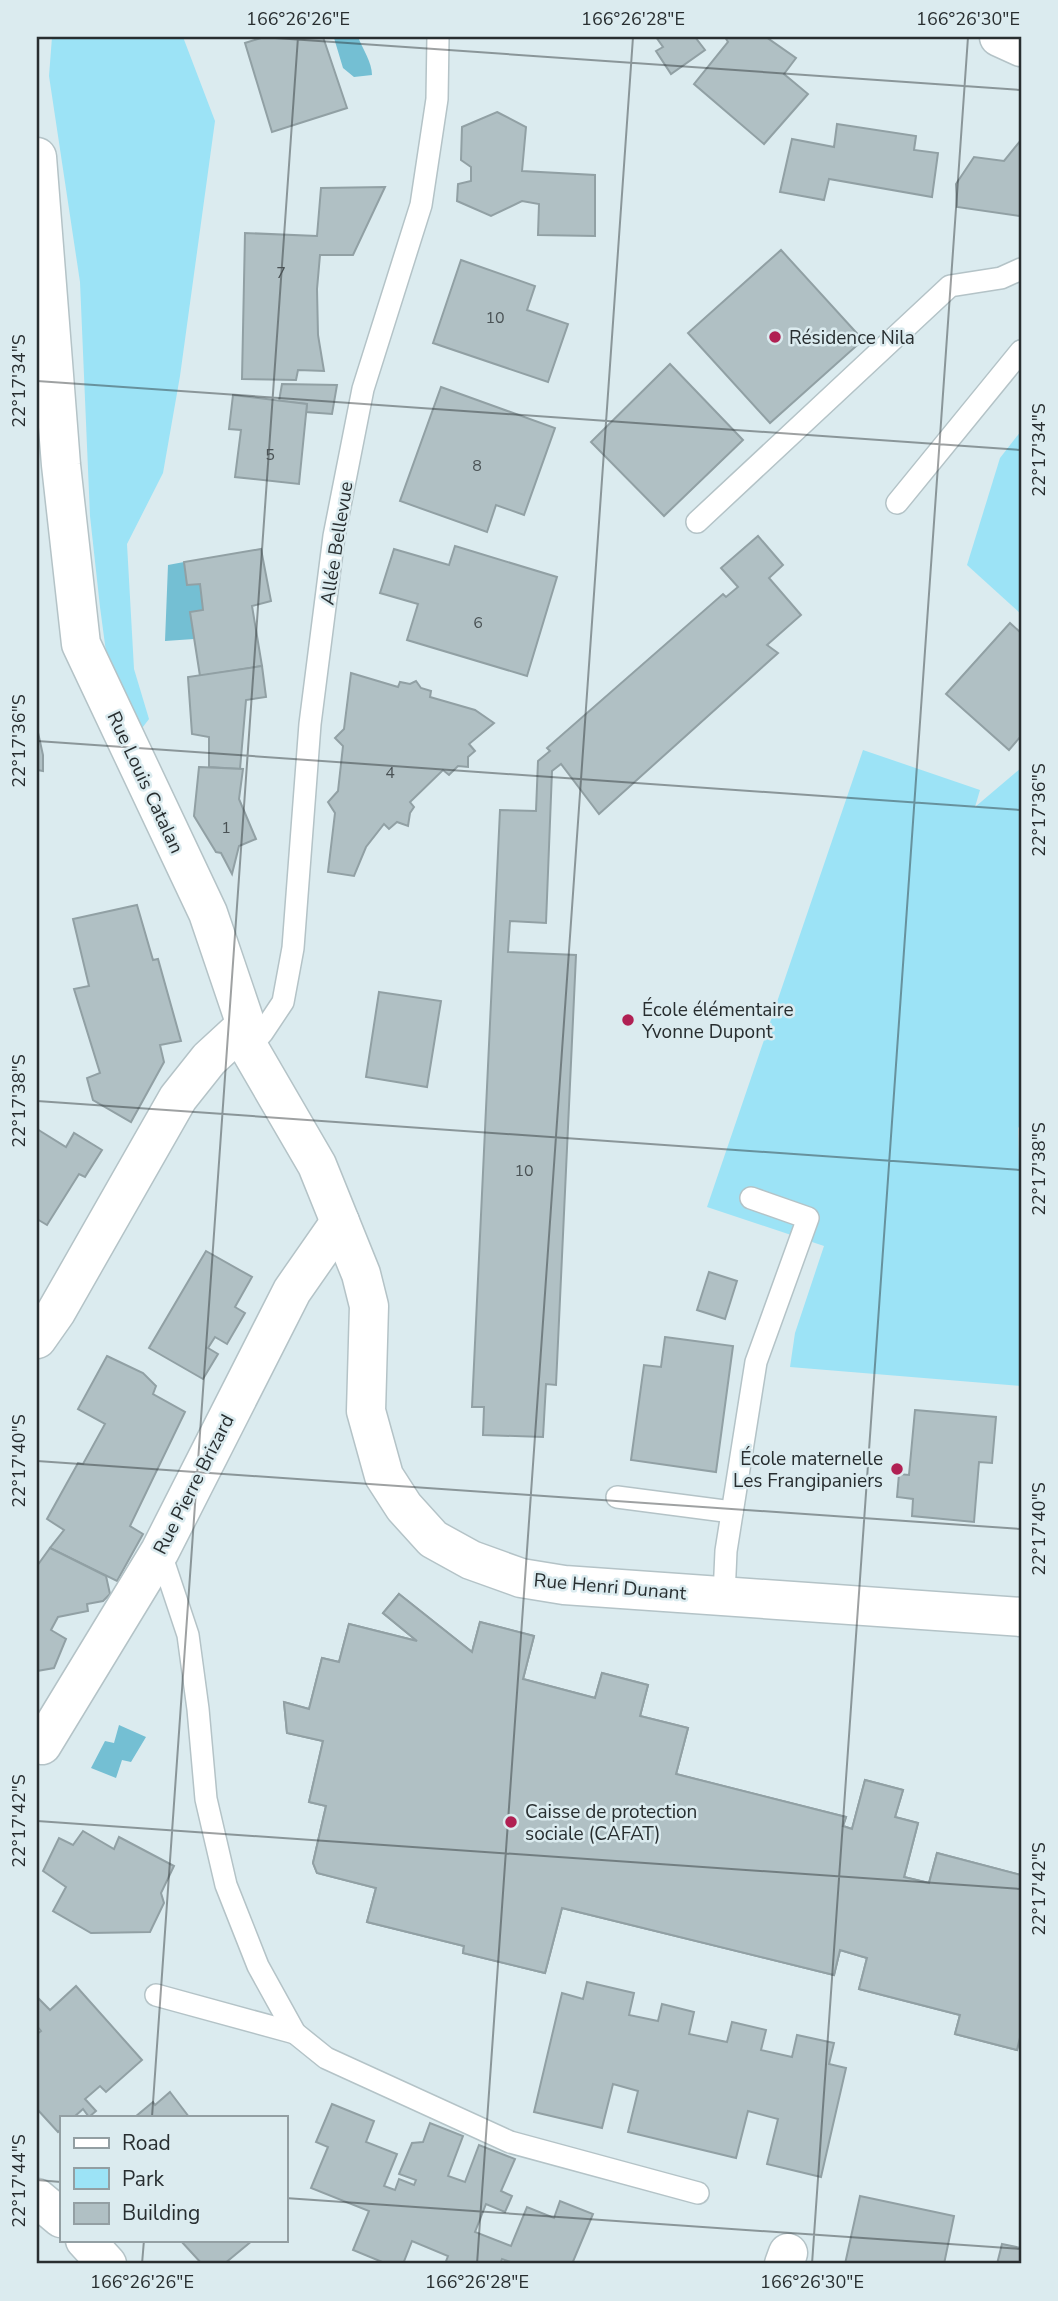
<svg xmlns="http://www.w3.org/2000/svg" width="1058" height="2301" viewBox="0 0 1058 2301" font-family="'Nunito Sans',sans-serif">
<rect width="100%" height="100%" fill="#dbebef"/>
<g fill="#9ce3f6">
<path d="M52,37H183L215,121L180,376L163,473L127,544L134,669L149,719L133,740L108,667L100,607L90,516L80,282L49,76Z"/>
<path d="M1021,431V614L967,565L1000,458Z"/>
<path d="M863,750L980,790L975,807L1021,768V1124L1018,1128L1021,1227V1386L790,1367L795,1333L824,1246L707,1207Z"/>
</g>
<g fill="#74bfd3">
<path d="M358,37C363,50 372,62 372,75L354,77L343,68L334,38Z"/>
<path d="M184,562L187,585L200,584L203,610L191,612L194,639L165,641L168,565Z"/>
<path d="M119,1725L146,1737L131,1762L122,1760L116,1778L91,1768L105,1741L114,1743Z"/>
</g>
<g fill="#b0c0c4" stroke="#91a0a4" stroke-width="2" fill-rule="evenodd">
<path d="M264,37H323L347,108L272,132L245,43Z"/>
<path d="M656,37H695L705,50L671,74L656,51L663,47Z"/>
<path d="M725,37H771L769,39L796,58L784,74L808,94L764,144L694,84L728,42Z"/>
<path d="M497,112L526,127L522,171L595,175V236L538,235L539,204L522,201L491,216L457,201L458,184L471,181V167L461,160L462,127Z"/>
<path d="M837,124L916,136L914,150L938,153L932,197L829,179L824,200L780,192L792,139L834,147Z"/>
<path d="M1021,140V213L1019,216L957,207L956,184L974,157L1004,161Z"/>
<path d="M385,187L353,255H320L317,289L318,335L324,371L298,370L296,380L242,379L245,233L317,236L321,188Z"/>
<path d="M781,250L863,340L770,423L688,333Z"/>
<path d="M461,260L535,286L527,310L568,324L548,382L433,343Z"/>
<path d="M670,364L743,440L664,516L591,442Z"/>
<path d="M282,384L337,385L332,414L306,412L307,404L279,401Z"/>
<path d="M441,387L555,428L524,515L496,505L487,532L400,501Z"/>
<path d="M233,395L307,404L299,484L235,477L241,430L229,429Z"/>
<path d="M758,536L783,565L769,578L801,615L767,645L778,653L599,814L561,764L552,771L546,923L510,921L508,952L576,955L556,1385L546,1384L543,1437L483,1435L484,1407H472L500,810L536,811L538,761L550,751L547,748L723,594L726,597L738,587L721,568Z"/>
<path d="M455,546L557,577L527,676L407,640L418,604L380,593L394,549L449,565Z"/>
<path d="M261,549L271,601L252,606L262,666L200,676L190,612L203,610L200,584L187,585L184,562Z"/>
<path d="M1010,623L1021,633V736L1009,750L946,694Z"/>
<path d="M262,666L266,697L246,700L240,769L209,767V737L192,734L188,677Z"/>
<path d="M351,673L398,687L400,682L410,684L416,681L421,688L431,691L430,697L475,710L494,723L469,744L475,751L468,757V767L458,766L449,775L443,770L410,802L414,807L410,813L408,826L397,822L389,829L384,824L366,847L354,876L328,872L335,813L328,802L338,791L343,746L335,738L344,729Z"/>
<path d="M37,728L43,755V771L37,770Z"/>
<path d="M199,767L243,769L239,799L256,839L239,846L232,874L221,853L216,852L194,816Z"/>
<path d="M137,905L153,960L158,959L181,1041L160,1045L164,1062L131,1122L93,1100L87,1078L100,1073L74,989L89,986L73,919Z"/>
<path d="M379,992L441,1001L427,1087L366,1077Z"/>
<path d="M37,1129L66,1147L74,1133L102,1150L85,1177L79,1174L47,1225L37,1219Z"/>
<path d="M206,1251L252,1277L235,1307L245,1313L227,1344L215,1337L208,1348L218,1354L203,1379L149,1348Z"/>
<path d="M709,1272L737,1281L725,1319L697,1310Z"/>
<path d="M665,1337L733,1346L716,1472L631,1460L644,1365L661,1367Z"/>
<path d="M107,1356L143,1373L156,1386L153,1394L185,1412L130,1526L143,1534L117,1581L50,1548L64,1530L47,1519L78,1463L83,1464L105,1424L78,1409Z"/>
<path d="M915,1410L996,1417L992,1463L979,1462L974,1522L912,1516L913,1499L897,1497L899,1474L909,1475Z"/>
<path d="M50,1548L106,1576L110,1594L103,1601L87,1604L88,1611L58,1617L51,1630L66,1639L54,1668L37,1671V1566Z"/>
<path d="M399,1594L472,1652L480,1622L534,1636L523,1679L595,1698L602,1673L648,1685L640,1716L688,1728L676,1774L846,1817L843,1826L852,1829L865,1780L903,1790L895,1817L918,1823L904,1877L929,1883L937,1853L1021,1875V2033L1017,2050L955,2034L960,2015L859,1989L867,1958L840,1950L834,1975L562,1908L545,1973L463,1953L464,1946L367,1922L376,1888L317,1873L313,1863L326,1806L309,1802L323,1741L287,1733L284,1702L309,1709L322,1658L339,1662L349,1624L417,1641L383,1613ZM394,1741L414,1746L403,1792L382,1787ZM649,1805L797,1839L794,1850L825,1857L821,1876L777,1866L775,1878L759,1874L761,1861L626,1830L629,1817L645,1821ZM390,1821L431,1830L422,1866L382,1858ZM473,1864L487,1868L481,1888L467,1884Z"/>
<path d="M399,1594L472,1652L480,1622L534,1636L523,1679L595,1698L602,1673L648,1685L640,1716L688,1728L676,1774L846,1817L843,1826L852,1829L865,1780L903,1790L895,1817L918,1823L904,1877L929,1883L937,1853L1021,1875V2033L1017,2050L955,2034L960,2015L859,1989L867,1958L840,1950L834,1975L562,1908L545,1973L463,1953L464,1946L367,1922L376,1888L317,1873L313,1863L326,1806L309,1802L323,1741L287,1733L284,1702L309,1709L322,1658L339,1662L349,1624L417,1641L383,1613Z"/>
<path d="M83,1831L114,1849L119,1837L174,1866L161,1893L164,1903L150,1932L91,1933L53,1911L66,1887L43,1871L59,1838L73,1845Z"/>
<path d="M587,1982L634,1993L629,2015L658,2021L662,2004L694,2012L689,2034L727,2042L732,2022L766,2030L761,2050L792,2057L797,2035L834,2043L829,2064L846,2068L821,2177L767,2164L778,2119L748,2111L736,2158L628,2132L638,2091L613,2084L602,2128L534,2112L562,1993L583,1999Z"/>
<path d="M76,1986L142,2060L106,2092L100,2086L85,2099L96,2111L89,2117L83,2109L74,2117H61V2129L58,2132L37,2109V2034L41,2031L37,2026V1997L50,2010Z"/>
<path d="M170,2092L189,2117H135L153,2102L155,2105Z"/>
<path d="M332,2104L374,2121L366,2142L397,2154L384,2186L395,2190L399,2179L414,2185L416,2180L399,2174L412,2143L423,2142L430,2123L463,2136L448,2176L465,2182L479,2145L515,2159L501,2191L512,2196L505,2212L486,2204L475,2232L511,2246L527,2207L554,2218L560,2201L593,2214L572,2264H516L502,2259L500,2264H445L448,2256L412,2241L403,2264H387L353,2250L369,2211L311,2188L328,2147L316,2142Z"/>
<path d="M860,2196L954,2216L944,2264H845Z"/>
<path d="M180,2240H253L224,2264H202Z"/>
<path d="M1002,2244L1021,2248V2264H997Z"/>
</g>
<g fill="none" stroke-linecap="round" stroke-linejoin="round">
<defs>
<g id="lane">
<path d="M897,503L1021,351"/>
<path d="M697,522L950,286L1001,278L1021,269"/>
<path d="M249,1048L263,1032L283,1002L293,948L310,724L334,536L363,389L421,205L437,99L438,37"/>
<path d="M617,1497L732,1512"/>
<path d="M160,1551L188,1635L198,1709L206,1799L226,1885L258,1966L295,2033L326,2058L510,2142L698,2193"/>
<path d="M724,1596L726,1551L756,1362L808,1218L751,1198"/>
<path d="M156,1995L295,2033"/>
</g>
<g id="street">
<path d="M37,1339L56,1312L178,1098L209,1059L246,1025"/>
<path d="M42,1745L160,1551L292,1291L340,1222"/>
<path d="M37,2198L61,2218"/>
<path d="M85,2240L107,2264"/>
<path d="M784,2264L788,2253"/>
</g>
<g id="secondary">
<path d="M999,37L1021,47"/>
<path d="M37,157L61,465L81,644L208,913L246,1025L249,1048L317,1165L361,1274L369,1306L366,1411L384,1476L404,1507L433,1539L471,1560L521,1578L564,1585L1021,1617"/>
</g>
</defs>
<use href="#lane" stroke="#b4c3c7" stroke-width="24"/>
<use href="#street" stroke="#b4c3c7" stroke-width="41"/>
<use href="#secondary" stroke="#b4c3c7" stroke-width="41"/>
<use href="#lane" stroke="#fff" stroke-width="21"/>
<use href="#street" stroke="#fff" stroke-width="38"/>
<use href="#secondary" stroke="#fff" stroke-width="38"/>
</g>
<path fill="none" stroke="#282e30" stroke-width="2" stroke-opacity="0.45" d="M261,37L1021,90M37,381L1021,450M37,741L1021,810M37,1101L1021,1170M37,1461L1021,1529M37,1821L1021,1889M152,2117L298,37M37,2180L61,2182M285,2198L1021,2249M142,2264L144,2240M477,2264L633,37M812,2264L968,37"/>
<g fill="#b02053" stroke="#dbebef" stroke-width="2.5">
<circle cx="775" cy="337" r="7"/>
<circle cx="628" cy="1020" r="7"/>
<circle cx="897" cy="1469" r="7"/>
<circle cx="511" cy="1822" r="7"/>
</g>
<g text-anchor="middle" stroke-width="5" stroke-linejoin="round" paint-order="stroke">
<g font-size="16" fill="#4a5255">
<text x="281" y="278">7</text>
<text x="495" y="323">10</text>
<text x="270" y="460">5</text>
<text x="477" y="471">8</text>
<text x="478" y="628">6</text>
<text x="390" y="778">4</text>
<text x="226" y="833">1</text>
<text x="524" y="1176">10</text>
</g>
<g font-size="19" fill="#282e30" stroke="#dbebef" text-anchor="start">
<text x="789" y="344">Résidence Nila</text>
<text x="642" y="1016">École élémentaire<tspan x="642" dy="22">Yvonne Dupont</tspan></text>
<text x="883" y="1465" text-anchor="end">École maternelle<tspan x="883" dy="22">Les Frangipaniers</tspan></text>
<text x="525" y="1818">Caisse de protection<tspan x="525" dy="22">sociale (CAFAT)</tspan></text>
</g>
<g font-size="19" fill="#282e30" stroke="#dbebef">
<text transform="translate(336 543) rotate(-81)" y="7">Allée Bellevue</text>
<text transform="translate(146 782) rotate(65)" y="7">Rue Louis Catalan</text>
<text transform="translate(193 1484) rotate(-63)" y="7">Rue Pierre Brizard</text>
<text transform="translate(610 1586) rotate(5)" y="7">Rue Henri Dunant</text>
</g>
</g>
<rect width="1058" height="2301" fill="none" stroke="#dbebef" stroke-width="77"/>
<rect x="60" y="2116" width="228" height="126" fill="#dbebef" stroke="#939fa3" stroke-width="2"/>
<rect x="74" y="2138" width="35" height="10" fill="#ffffff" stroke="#939fa3" stroke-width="2"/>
<text x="122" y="2150" font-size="21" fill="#282e30">Road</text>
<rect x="74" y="2168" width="35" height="21" fill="#9ce3f6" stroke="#939fa3" stroke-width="2"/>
<text x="122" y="2186" font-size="21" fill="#282e30">Park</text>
<rect x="74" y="2203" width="35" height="21" fill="#b0c0c4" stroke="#939fa3" stroke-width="2"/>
<text x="122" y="2220" font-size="21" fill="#282e30">Building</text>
<rect x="38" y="38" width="982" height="2224" fill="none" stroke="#282e30" stroke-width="2.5"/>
<g font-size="18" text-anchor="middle" fill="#282e30">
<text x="298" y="25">166°26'26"E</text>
<text x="633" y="25">166°26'28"E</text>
<text x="968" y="25">166°26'30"E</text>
<text transform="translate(19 381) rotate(-90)" y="6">22°17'34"S</text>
<text transform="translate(1039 450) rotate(-90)" y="6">22°17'34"S</text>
<text transform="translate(19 741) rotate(-90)" y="6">22°17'36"S</text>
<text transform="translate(1039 810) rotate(-90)" y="6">22°17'36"S</text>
<text transform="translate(19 1101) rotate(-90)" y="6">22°17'38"S</text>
<text transform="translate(1039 1169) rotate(-90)" y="6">22°17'38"S</text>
<text transform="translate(19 1461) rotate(-90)" y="6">22°17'40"S</text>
<text transform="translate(1039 1529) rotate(-90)" y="6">22°17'40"S</text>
<text transform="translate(19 1821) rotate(-90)" y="6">22°17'42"S</text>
<text transform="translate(1039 1889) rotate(-90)" y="6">22°17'42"S</text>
<text transform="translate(19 2181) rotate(-90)" y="6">22°17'44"S</text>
<text x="142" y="2288">166°26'26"E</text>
<text x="477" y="2288">166°26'28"E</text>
<text x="812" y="2288">166°26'30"E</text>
</g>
</svg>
